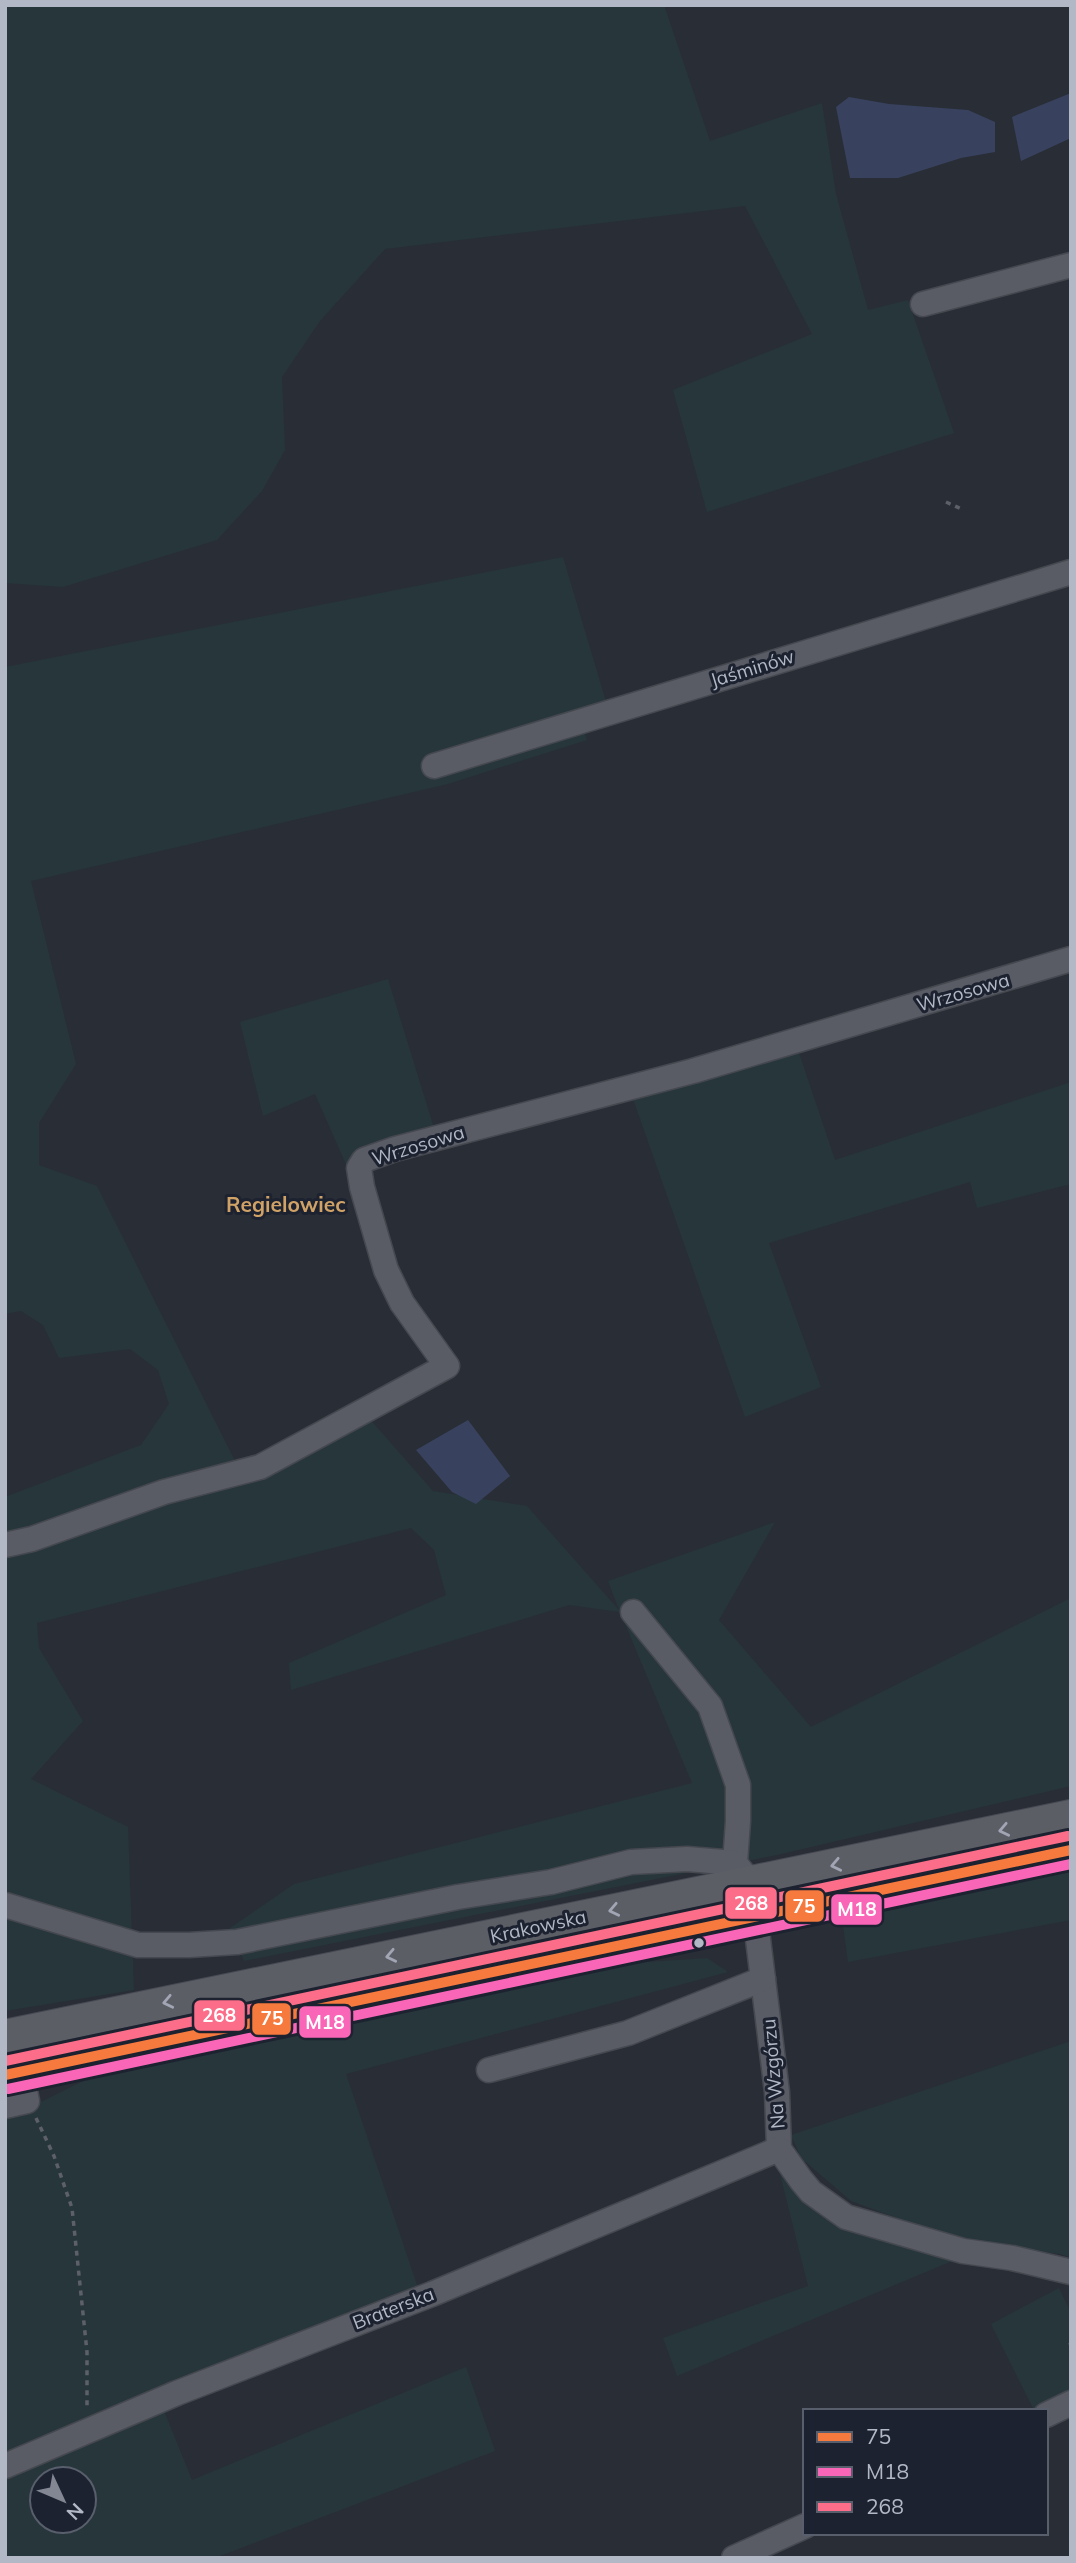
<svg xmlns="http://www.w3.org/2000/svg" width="1076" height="2563" viewBox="0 0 1076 2563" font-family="Mulish,sans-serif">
<rect width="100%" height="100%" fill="#292d36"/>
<g fill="#26363b" fill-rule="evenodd">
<path d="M5,5H664L710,141L822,103L836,194L868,310L908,300L954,433L707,512L673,390L812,334L745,206L385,249L320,321L282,377L285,450L262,491L217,540L63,587L5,583Z"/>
<path d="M563,557L607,705L584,731L587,740L448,784L31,881L76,1064L39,1123V1165L97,1186L238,1467L368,1417L433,1491L527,1506L619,1610L608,1581L775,1522L719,1620L811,1727L1071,1598V1786L777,1855L244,1961L230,1928L294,1884L692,1783L620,1612L569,1605L291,1690L289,1663L446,1595L434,1550L411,1528L37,1623L39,1648L83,1721L31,1779L128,1827L134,1990L5,2011V1497L141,1445L169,1404L158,1370L130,1349L59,1358L43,1325L21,1311L5,1314V667Z"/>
<path d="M388,979L435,1131L349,1171L315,1094L263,1116L240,1022Z"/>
<path d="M797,1047L835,1160L1071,1082V1184L977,1208L970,1182L769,1243L821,1387L745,1417L632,1096Z"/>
<path d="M1071,1866V1920L848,1962L841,1911Z"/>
<path d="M702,1904L708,1909L703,1913L5,2059V2047Z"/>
<path d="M707,1958L728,1972L346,2074L419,2291L156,2391L192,2480L466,2367L495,2451L215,2558H5V2111L43,2101L123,2061L328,2025L601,1965ZM42,2479H84V2521H42Z"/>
<path d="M1071,2041V2258L1060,2254L964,2243L851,2201L801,2158L791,2135Z"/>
<path d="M779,2170L821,2213L957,2259L677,2376L663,2338L808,2286Z"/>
<path d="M1059,2288L1071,2313V2393L1034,2410L991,2324Z"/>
</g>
<g fill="#38425e">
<path d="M1071,93V138L1021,161L1012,117Z"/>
<path d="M849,97L889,104L968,110L995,122V152L961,158L898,178H850L836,107Z"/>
<path d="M468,1420L510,1476L476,1504L452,1492L416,1450Z"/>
</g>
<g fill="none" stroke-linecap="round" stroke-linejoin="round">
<defs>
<g id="minor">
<path d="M923,304L1071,265"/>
<path d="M434,766L1071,572"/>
<path d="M5,1545L32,1539L164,1492L260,1467L447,1366L402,1303L386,1270L362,1187L359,1168L364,1160L395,1149L693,1071L1071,959"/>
<path d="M633,1612L710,1706L738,1785V1821L735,1863L750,1882L755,1915L777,2092L779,2149L801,2180L811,2192L846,2217L963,2251L1012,2258L1071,2272"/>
<path d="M5,1905L138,1945H189L237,1942L458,1897L551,1882L631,1862L687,1859L735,1863"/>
<path d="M489,2070L628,2033L763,1979"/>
<path d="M5,2106L27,2101L21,2072"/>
<path d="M1046,2415L1071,2403"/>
<path d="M5,2466L177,2393L432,2294L779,2149"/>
<path d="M734,2558L805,2526"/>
</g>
<g id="major">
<path d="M5,2036L1071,1816"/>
<path d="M5,2075L693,1928L1071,1850"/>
</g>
</defs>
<use href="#minor" stroke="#45484f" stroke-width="27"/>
<use href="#major" stroke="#474a53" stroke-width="34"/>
<g stroke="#5d6068" stroke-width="3.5" stroke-dasharray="5 5" stroke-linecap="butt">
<path d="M946,502L964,510"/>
<path d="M36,2118L54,2156L72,2208L87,2352V2407"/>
<path d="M1069,2345L1071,2344"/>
</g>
<use href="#minor" stroke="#595c65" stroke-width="24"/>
<use href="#major" stroke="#5c5e66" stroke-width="32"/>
<defs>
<path id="bus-1" d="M5,2075L1071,1850"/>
<path id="bus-2" d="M8,2089L1071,1864"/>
<path id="bus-3" d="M5,2061L1068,1836"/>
</defs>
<use href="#bus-1" stroke="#1d2230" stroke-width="16"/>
<use href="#bus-2" stroke="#1d2230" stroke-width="16"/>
<use href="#bus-3" stroke="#1d2230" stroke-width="16"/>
<use href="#bus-1" stroke="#f6793e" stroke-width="10"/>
<use href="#bus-2" stroke="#fa66b7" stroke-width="10"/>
<use href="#bus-3" stroke="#fb6d88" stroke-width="10"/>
</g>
<defs><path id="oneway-chevron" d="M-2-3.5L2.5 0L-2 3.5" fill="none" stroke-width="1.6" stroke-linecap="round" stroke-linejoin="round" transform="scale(1.75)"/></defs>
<g stroke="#a2a6b4">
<use href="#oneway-chevron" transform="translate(1004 1830) rotate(168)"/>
<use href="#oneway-chevron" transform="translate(836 1865) rotate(168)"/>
<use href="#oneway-chevron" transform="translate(614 1910) rotate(168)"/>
<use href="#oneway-chevron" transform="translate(391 1956) rotate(168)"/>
<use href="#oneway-chevron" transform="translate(168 2002) rotate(168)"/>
</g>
<circle fill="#b3b8c7" stroke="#1d2230" stroke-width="2.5" cx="699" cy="1943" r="6"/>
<g text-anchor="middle" stroke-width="6" stroke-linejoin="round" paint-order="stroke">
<g font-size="19" fill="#b3b8c7" stroke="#1d2230">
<text transform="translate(752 668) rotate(-17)" y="7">Jaśminów</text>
<text transform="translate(963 992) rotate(-16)" y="7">Wrzosowa</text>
<text transform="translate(418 1145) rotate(-17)" y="7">Wrzosowa</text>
<text transform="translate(538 1926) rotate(-12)" y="7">Krakowska</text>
<text transform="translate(773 2074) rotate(-95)" y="7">Na Wzgórzu</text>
<text transform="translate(393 2308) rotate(-21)" y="7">Braterska</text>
</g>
<g font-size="21" font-weight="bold" fill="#d0a266" stroke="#1d2230">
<text x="286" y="1212">Regielowiec</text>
</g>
</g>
<g stroke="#1d2230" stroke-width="2.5">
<rect x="724" y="1886" width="54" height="34" rx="7" fill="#fb6d88"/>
<rect x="784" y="1889" width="41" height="34" rx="7" fill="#f6793e"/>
<rect x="830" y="1893" width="53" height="33" rx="7" fill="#fa66b7"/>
<rect x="193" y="1999" width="53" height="33" rx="7" fill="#fb6d88"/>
<rect x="251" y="2002" width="41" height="34" rx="7" fill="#f6793e"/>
<rect x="298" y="2005" width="54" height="34" rx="7" fill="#fa66b7"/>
</g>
<g font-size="19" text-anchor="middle" font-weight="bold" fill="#fff">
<text x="751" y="1910">268</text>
<text x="804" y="1913">75</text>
<text x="857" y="1916">M18</text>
<text x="219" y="2022">268</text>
<text x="272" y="2025">75</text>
<text x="325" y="2029">M18</text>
</g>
<rect width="1076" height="2563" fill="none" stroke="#b3b8c7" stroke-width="14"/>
<rect x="803" y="2409" width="245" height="126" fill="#1d2230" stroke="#595e6c" stroke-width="2"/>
<rect x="817" y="2432" width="35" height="10" fill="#f6793e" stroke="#595e6c" stroke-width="2"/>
<text x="866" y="2444" font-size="21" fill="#b3b8c7">75</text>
<rect x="817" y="2467" width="35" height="10" fill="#fa66b7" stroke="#595e6c" stroke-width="2"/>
<text x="866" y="2479" font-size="21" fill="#b3b8c7">M18</text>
<rect x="817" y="2502" width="35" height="10" fill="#fb6d88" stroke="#595e6c" stroke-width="2"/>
<text x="866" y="2514" font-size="21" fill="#b3b8c7">268</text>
<g transform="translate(63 2500) rotate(134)"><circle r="33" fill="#1d2230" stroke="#595e6c" stroke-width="2"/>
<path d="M0-5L12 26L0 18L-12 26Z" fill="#838794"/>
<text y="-10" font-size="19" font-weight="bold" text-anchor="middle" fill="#b3b8c7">N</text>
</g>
</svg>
